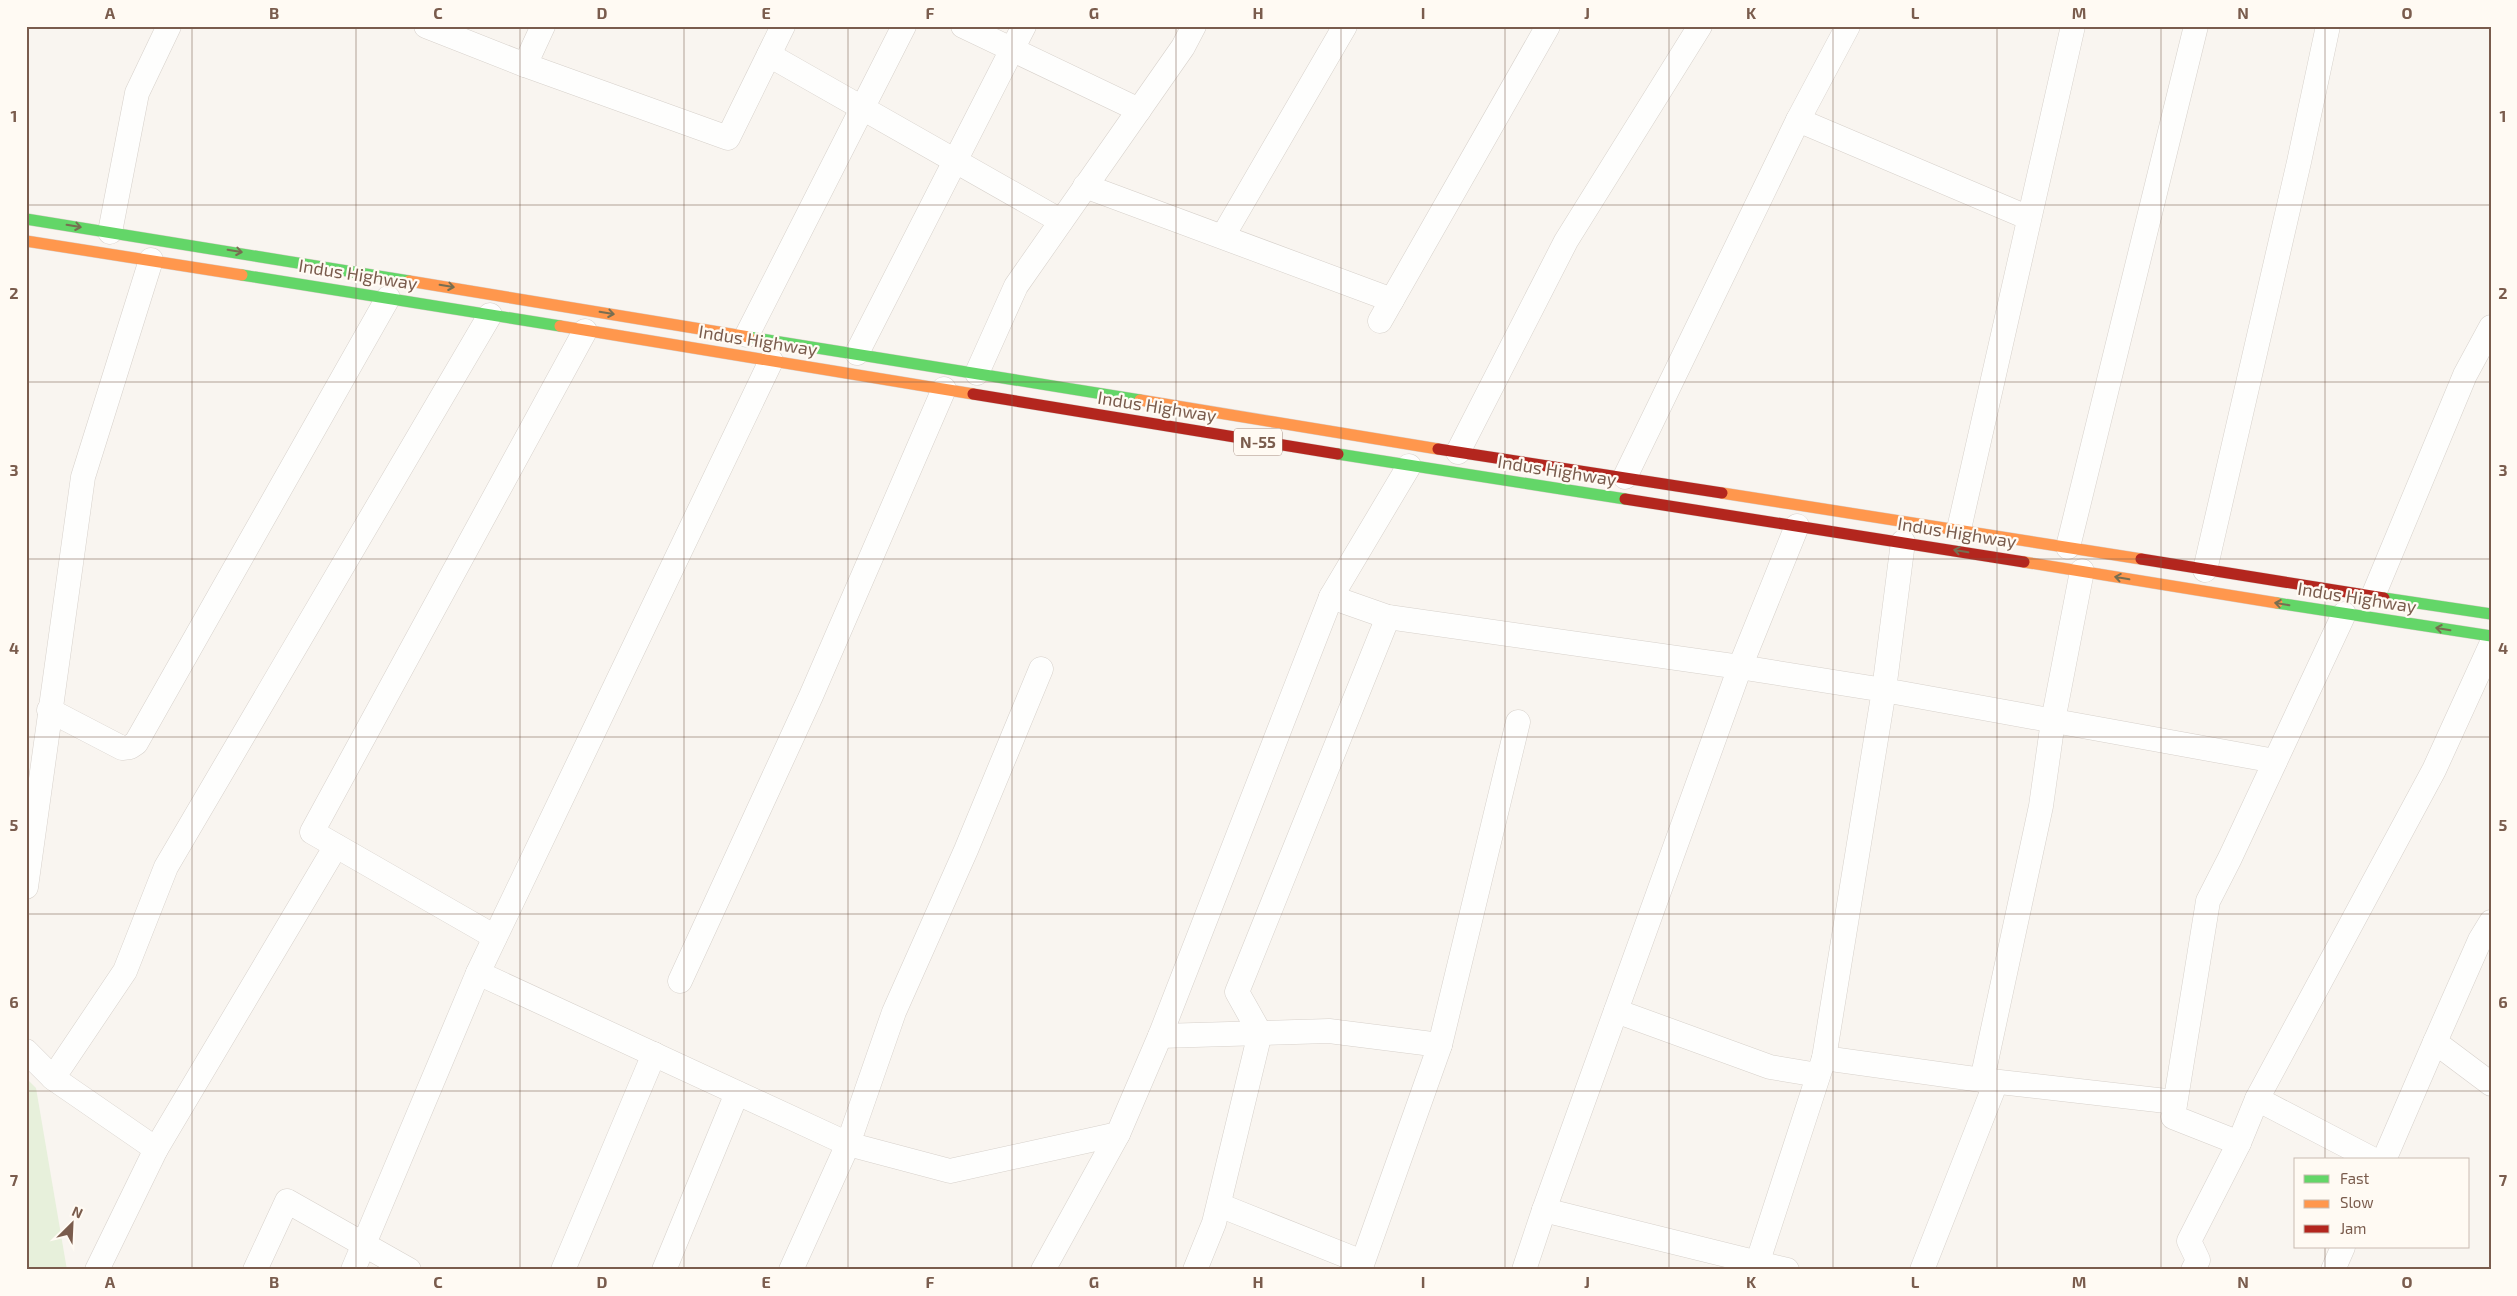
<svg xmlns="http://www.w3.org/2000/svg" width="2517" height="1296" viewBox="0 0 2517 1296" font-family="'Exo 2',sans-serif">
<rect width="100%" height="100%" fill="#f9f5f0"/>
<path fill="#e7f0db" d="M26,1078L36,1088L67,1270H26Z"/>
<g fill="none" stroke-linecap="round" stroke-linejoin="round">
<defs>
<g id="street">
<path d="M426,26L525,65"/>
<path d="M543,26L525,65L728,138L783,26"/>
<path d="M963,26L1139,110"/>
<path d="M769,55L1061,221"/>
<path d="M1798,120L1848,26"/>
<path d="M1085,186L1392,300"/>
<path d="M110,232L137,93L169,26"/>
<path d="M1223,236L1345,26"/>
<path d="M1380,321L1548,26"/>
<path d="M747,335L904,26"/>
<path d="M857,353L1024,26"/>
<path d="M771,361L478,973L848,1144L791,1270"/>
<path d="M977,373L1016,286L1183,47L1194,26"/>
<path d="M1458,452L1566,241L1700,26"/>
<path d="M1409,466L1331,597L1388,617L1740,667L1884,690L1824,1058L1982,1080"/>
<path d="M1625,477L1798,120L2029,218"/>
<path d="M1959,529L2073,26"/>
<path d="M1903,542L1884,690L2275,761"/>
<path d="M2068,547L2196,26"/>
<path d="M2205,570L2299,162L2328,26"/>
<path d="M2082,571L2053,721L2041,806L1982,1080L2175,1102"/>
<path d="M2373,596L2465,375L2491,327"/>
<path d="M1331,597L1160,1036L1329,1031L1440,1045L1518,722"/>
<path d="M1041,669L966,850L894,1012L848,1144L950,1171L1118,1134L1160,1036"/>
<path d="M49,710L122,748L130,747L136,743L388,298"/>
<path d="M336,846L156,1149L53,1078L125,971L166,867L490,315"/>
<path d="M26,887L83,477L151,260"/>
<path d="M2491,922L2480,940L2435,1042L2491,1084"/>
<path d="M495,937L312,832L585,331"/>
<path d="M680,981L811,696L944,389"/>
<path d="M1616,1011L1770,1067L1818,1075"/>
<path d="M26,1051L53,1078"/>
<path d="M2257,1099L2239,1143L2173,1117L2208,901L2230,858L2344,614"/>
<path d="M2374,1160L2257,1099L2434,770L2491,645"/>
<path d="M2384,1160L2435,1042"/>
<path d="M1219,1205L1362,1262"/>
<path d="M1757,1264L1824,1058"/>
<path d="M97,1270L156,1149"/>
<path d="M255,1270L287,1201L409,1270"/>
<path d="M353,1270L478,973"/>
<path d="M563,1270L654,1054"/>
<path d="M664,1270L737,1093"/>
<path d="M1043,1270L1118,1134"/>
<path d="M1195,1270L1214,1223L1260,1033L1237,992L1388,617"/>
<path d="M1360,1270L1440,1045"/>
<path d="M1524,1270L1544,1210"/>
<path d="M1787,1270L1544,1210L1740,667L1797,526"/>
<path d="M1922,1270L1996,1082"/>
<path d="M2193,1270L2198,1260L2189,1241L2239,1143"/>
<path d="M2333,1270L2343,1247"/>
</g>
<g id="fast">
<path d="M26,219L409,281"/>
<path d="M242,275L560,326"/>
<path d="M749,337L1140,400"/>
<path d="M1338,454L1625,499"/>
<path d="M2384,598L2491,614"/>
<path d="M2277,603L2491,636"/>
</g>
<g id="slow">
<path d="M26,241L242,275"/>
<path d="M409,281L749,337"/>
<path d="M560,326L973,394"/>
<path d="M1140,400L1438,449"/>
<path d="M1722,493L2141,559"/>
<path d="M2024,562L2277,603"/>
</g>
<g id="jam">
<path d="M973,394L1338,454"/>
<path d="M1438,449L1722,493"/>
<path d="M1625,499L2024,562"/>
<path d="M2141,559L2384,598"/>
</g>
</defs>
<use href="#street" stroke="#d7d1cb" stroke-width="25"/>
<use href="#fast" stroke="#dad1cc" stroke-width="12"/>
<use href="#slow" stroke="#dad1cc" stroke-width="12"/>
<use href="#jam" stroke="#dad1cc" stroke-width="12"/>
<use href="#street" stroke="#fefefd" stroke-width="24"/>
<use href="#fast" stroke="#63d668" stroke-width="11"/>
<use href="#slow" stroke="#ff974d" stroke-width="11"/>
<use href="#jam" stroke="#b3261e" stroke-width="11"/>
</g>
<defs><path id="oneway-shaft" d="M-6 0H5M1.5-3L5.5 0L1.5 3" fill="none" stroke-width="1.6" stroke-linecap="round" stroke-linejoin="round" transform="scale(1.25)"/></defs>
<g stroke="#776e51">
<use href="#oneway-shaft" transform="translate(74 226) rotate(9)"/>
<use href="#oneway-shaft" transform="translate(235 251) rotate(9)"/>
<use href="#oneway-shaft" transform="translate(447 286) rotate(9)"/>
<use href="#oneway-shaft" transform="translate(607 313) rotate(9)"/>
<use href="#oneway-shaft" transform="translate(1961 551) rotate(-170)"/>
<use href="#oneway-shaft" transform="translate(2122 578) rotate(-170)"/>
<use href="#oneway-shaft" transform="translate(2282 604) rotate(-171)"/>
<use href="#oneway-shaft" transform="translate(2443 629) rotate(-171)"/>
</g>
<path fill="none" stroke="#7a5c4d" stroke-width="1" stroke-opacity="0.55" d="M192,26V1270M356,26V1270M520,26V1270M684,26V1270M848,26V1270M1012,26V1270M1176,26V1270M1341,26V1270M1505,26V1270M1669,26V1270M1833,26V1270M1997,26V1270M2161,26V1270M2325,26V1160M26,205H2491M26,382H2491M26,559H2491M26,737H2491M26,914H2491M26,1091H2491M2325,1247V1270"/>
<g text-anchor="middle" stroke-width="4.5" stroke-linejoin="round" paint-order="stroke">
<rect fill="#fffaf3" stroke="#a28b7f" stroke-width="1" x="1234" y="428.5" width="48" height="27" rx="4"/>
<g font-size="16" font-weight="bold" fill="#7a5c4d">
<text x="1258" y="448">N-55</text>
</g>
<g font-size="18" fill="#7a5c4d" stroke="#fffaf3">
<text transform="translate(358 275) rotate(9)" y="6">Indus Highway</text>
<text transform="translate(758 341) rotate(9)" y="6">Indus Highway</text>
<text transform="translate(1157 407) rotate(9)" y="6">Indus Highway</text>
<text transform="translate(1557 471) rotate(9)" y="6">Indus Highway</text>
<text transform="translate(1957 533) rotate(9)" y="6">Indus Highway</text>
<text transform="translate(2357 598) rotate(9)" y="6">Indus Highway</text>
</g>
</g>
<rect width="2517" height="1296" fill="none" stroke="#fffaf3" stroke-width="55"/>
<rect x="2294" y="1158" width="175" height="90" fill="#fffaf3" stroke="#cabbb1"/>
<rect x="2304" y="1175" width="25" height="8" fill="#63d668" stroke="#cabbb1"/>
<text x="2340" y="1184" font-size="15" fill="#7a5c4d">Fast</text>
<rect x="2304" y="1200" width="25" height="8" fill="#ff974d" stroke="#cabbb1"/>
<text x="2340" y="1208" font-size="15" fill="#7a5c4d">Slow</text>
<rect x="2304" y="1225" width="25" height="8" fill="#b3261e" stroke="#cabbb1"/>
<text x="2340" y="1234" font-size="15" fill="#7a5c4d">Jam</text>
<g transform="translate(72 1224) rotate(24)" stroke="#fffaf3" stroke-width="4" paint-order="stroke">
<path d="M0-4L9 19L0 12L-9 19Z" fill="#7a5c4d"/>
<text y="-8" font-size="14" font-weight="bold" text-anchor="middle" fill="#7a5c4d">N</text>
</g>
<rect x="28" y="28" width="2462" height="1240" fill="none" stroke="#7a5c4d" stroke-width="2"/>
<g font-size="16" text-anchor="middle" font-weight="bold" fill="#7a5c4d">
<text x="110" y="19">A</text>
<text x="274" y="19">B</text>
<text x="438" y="19">C</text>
<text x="602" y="19">D</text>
<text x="766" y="19">E</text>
<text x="930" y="19">F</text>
<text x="1094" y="19">G</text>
<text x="1258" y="19">H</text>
<text x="1423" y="19">I</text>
<text x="1587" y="19">J</text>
<text x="1751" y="19">K</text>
<text x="1915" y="19">L</text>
<text x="2079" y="19">M</text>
<text x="2243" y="19">N</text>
<text x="2407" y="19">O</text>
<text x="14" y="122">1</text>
<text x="2503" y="122">1</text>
<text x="14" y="299">2</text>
<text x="2503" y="299">2</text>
<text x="14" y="476">3</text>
<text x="2503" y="476">3</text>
<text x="14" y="654">4</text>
<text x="2503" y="654">4</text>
<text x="14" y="831">5</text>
<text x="2503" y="831">5</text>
<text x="14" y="1008">6</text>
<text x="2503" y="1008">6</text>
<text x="14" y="1186">7</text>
<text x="2503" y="1186">7</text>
<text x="110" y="1288">A</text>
<text x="274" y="1288">B</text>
<text x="438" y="1288">C</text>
<text x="602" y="1288">D</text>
<text x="766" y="1288">E</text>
<text x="930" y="1288">F</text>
<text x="1094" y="1288">G</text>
<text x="1258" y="1288">H</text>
<text x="1423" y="1288">I</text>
<text x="1587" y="1288">J</text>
<text x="1751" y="1288">K</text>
<text x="1915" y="1288">L</text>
<text x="2079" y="1288">M</text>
<text x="2243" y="1288">N</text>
<text x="2407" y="1288">O</text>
</g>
</svg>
